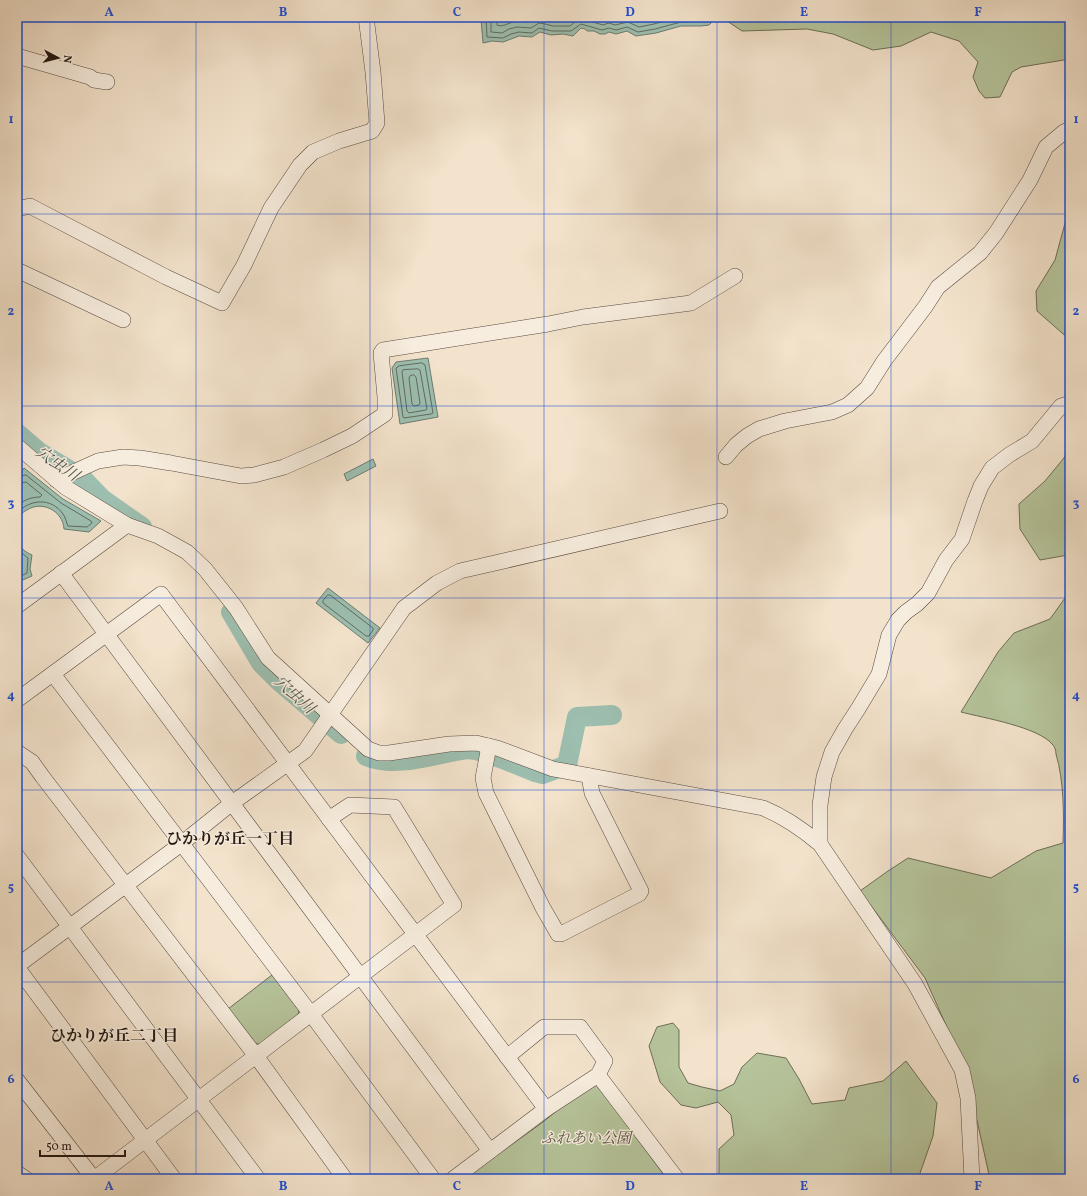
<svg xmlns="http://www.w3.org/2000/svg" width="1087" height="1196" viewBox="0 0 1087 1196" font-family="Vollkorn,'Noto Serif JP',serif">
<rect width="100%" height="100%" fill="#f3e3cc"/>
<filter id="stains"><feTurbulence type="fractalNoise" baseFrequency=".005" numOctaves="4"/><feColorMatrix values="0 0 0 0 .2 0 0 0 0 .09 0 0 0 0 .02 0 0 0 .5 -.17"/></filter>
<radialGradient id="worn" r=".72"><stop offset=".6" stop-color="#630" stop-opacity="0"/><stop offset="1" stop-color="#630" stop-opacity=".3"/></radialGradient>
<g fill="#b6c49b" stroke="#6c6e56">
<path d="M723,17H1070V59L1021,67L1012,72L1000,97L985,98L979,91L973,77L978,62L959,41L931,32L901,46L873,50L833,34L807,29L742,31L727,21Z"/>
<path d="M1070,205V340L1037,311L1036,291L1055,260Z"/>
<path d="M1070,443V557L1068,555L1040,560L1020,529L1019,504L1045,481L1064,458Z"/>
<path d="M1070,591V1179H990L976,1116L970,1079L925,978L860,891L888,871L908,858L991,878L1036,851L1063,843C1064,815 1064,781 1056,754C1056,751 1055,747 1053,745C1039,727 984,718 961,712L998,652L1014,633L1050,619Z"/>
<path d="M272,975L299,1010L297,1020L263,1045L253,1043L228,1009Z"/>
<path d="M673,1023L679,1030V1067L688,1083L702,1087L720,1091L734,1084L742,1067L757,1053L786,1058L799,1079L812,1104L845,1100L849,1088L883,1081L906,1061L937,1103L933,1136L918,1179H719V1149L734,1135L731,1115L718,1102L696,1108L681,1105L660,1082L649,1046L657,1027Z"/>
<path d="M591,1083H596L667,1179H464L543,1122Z"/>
</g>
<g fill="#9dbfb0" stroke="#6c7c70">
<path d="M483,17H715L714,20L709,25L701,26H681L656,33L636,36L627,31L616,34L609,32L605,34H600L594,31H587L585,29L581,28L573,36L563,34L551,35L540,32L532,37L519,36L503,42L492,41L483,43L481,19Z"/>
<path d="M428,358L438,417L400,424L392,368L396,362Z"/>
<path d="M373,459L376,466L347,481L344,474Z"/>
<path d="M24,468L63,499L101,521L89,532L64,529C63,511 42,500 27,510C22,512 19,517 17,522V477Z"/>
<path d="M17,541C20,548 25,552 32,555L30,569L32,576L18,582Z"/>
<path d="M328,588L380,628L368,643L316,603Z"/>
</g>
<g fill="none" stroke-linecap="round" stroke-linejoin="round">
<g stroke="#606b60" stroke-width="1">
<path d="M486,17L487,37L503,38L511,34L519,32L532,33L539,28L552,31H571L581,24L602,30L609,28L616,30L627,27L638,32L655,29L681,22L707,21L711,17"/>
<path d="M491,17V32L502,33L509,29L517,27L531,28L539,23L545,24L553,26H570L576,21L582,19L603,25L609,23L615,25L628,22L639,27L654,24L679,17"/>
<path d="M497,17V25C502,28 510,22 517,21C521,20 526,23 529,21C533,20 534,18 538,17C547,16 563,25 571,17"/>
<path d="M422,363L425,365L433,413L431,414L404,418L403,417L396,368L399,366Z"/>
<path d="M418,369L420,370L427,409L426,410L409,413L407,411L402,372L403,370Z"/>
<path d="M414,375L416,377L420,403L419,405L414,406L412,404L409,378L410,376Z"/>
<path d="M17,479L20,478L24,475H26L61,503L91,521L92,523L87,527L68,526C66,522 66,518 63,514C51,497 30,499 17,513"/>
<path d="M17,484L26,482L42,495L40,497C32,497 23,500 17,506"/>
<path d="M17,549L28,558L27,573L17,578"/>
<path d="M328,595H330L373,628V630L369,636H366L323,603V601Z"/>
</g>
<g stroke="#9dbfb0" stroke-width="20">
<path d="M17,433L39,452L81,477L102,499L142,527"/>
<path d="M231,612L261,663L280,682L341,734"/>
<path d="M366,756C397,769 436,753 467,749L476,750L503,759L535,772L543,774L567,765L577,717L612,715"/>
</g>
<defs>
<g id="minor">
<path d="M17,56L90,77L94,80L107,82"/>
<path d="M17,209L30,206L166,277L222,303L244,265L271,208L300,165L313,152L339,141L372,131L377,123L373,72L366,17"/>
<path d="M17,270L123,320"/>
<path d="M17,446L65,487L127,525L158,536L187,552L205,569L236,608L268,658L368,749L379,753H389L449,744L476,743L497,748L553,769L763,808C785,817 802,829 820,844L915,984L962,1070L968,1098L972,1179"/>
<path d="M726,457L736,445L747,436L759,429L785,421L832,412L848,405L867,388L884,361L925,307L938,287L980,253L996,233L1030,180L1046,147L1064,132L1070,129"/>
<path d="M56,480L98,461L123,457L140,458L171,463L241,476L254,475L284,467L323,450L352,436L385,414V397L381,353L383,350L548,324L583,317L691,303L735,276"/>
<path d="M61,573L490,1151"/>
<path d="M17,606L127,525"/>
<path d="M53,674L311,1014L433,1179"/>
<path d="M17,700L161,594L546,1109"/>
<path d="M489,746L483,778L486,793L543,908L558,934H561L639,894L641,891L592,793L589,776"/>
<path d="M17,752L32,762L42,776L256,1056L345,1179"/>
<path d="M820,844V805L824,777L832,752L845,729L858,709L879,674L889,635L898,620L906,612L917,604L928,593L946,560L962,539L975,501L981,486L992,468L1009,455L1032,441L1061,406L1070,403"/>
<path d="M17,856L258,1179"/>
<path d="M17,966L181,844L232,803L305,751L404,608L437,583L460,571L720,511"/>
<path d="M17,967L174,1179"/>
<path d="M598,1075L677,1179"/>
<path d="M17,1080L94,1179"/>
<path d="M17,1173L26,1179"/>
<path d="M94,1179L454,905L394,807L350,805L329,819"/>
<path d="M453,1179L546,1109L598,1075L605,1061L580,1027H544L507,1057"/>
</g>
</defs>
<use href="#minor" stroke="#574a40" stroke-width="16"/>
<use href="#minor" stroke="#f7edde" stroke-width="15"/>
</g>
<path fill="none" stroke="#1d4ed8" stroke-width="1" stroke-opacity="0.55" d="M196,17V1179M370,17V1179M544,17V1179M717,17V1179M891,17V1179M17,214H1070M17,406H1070M17,598H1070M17,790H1070M17,982H1070"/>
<g text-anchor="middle" stroke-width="3" stroke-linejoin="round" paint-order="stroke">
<g font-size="15" font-style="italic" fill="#565441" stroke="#f7edde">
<text x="586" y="1143">ふれあい公園</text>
</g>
<g font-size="16" font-style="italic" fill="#4e5249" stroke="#f7edde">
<text transform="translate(58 463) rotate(34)" y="6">穴虫川</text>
<text transform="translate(295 694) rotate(42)" y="6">穴虫川</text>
</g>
<g font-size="16" font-weight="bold" fill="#231711" stroke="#f7edde">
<text x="230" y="844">ひかりが丘一丁目</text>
<text x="114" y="1041">ひかりが丘二丁目</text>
</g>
</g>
<rect width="1087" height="1196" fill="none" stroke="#f3e3cc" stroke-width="44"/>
<g transform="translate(58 58) rotate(97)" stroke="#f7edde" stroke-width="3" paint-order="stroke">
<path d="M0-3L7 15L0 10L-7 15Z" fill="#231711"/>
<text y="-6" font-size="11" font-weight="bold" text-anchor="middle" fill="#231711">N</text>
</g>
<path d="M40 1150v6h85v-6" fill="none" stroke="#231711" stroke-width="2"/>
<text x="46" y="1150" font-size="12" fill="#231711" stroke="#f7edde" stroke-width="3" paint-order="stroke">50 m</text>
<rect x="22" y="22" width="1043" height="1152" fill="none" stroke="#1d4ed8" stroke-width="1.5"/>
<g font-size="13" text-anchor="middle" font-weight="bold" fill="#1d4ed8">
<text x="109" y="16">A</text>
<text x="283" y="16">B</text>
<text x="457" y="16">C</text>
<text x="630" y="16">D</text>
<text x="804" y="16">E</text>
<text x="978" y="16">F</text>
<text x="11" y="123">1</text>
<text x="1076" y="123">1</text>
<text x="11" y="315">2</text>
<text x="1076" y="315">2</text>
<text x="11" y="507">3</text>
<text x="1076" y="507">3</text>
<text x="11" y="699">4</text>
<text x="1076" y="699">4</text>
<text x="11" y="891">5</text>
<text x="1076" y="891">5</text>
<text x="11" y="1083">6</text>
<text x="1076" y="1083">6</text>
<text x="109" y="1190">A</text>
<text x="283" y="1190">B</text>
<text x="457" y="1190">C</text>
<text x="630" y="1190">D</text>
<text x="804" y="1190">E</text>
<text x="978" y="1190">F</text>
</g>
<rect width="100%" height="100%" filter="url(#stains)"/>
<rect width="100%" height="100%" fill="url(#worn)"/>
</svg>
